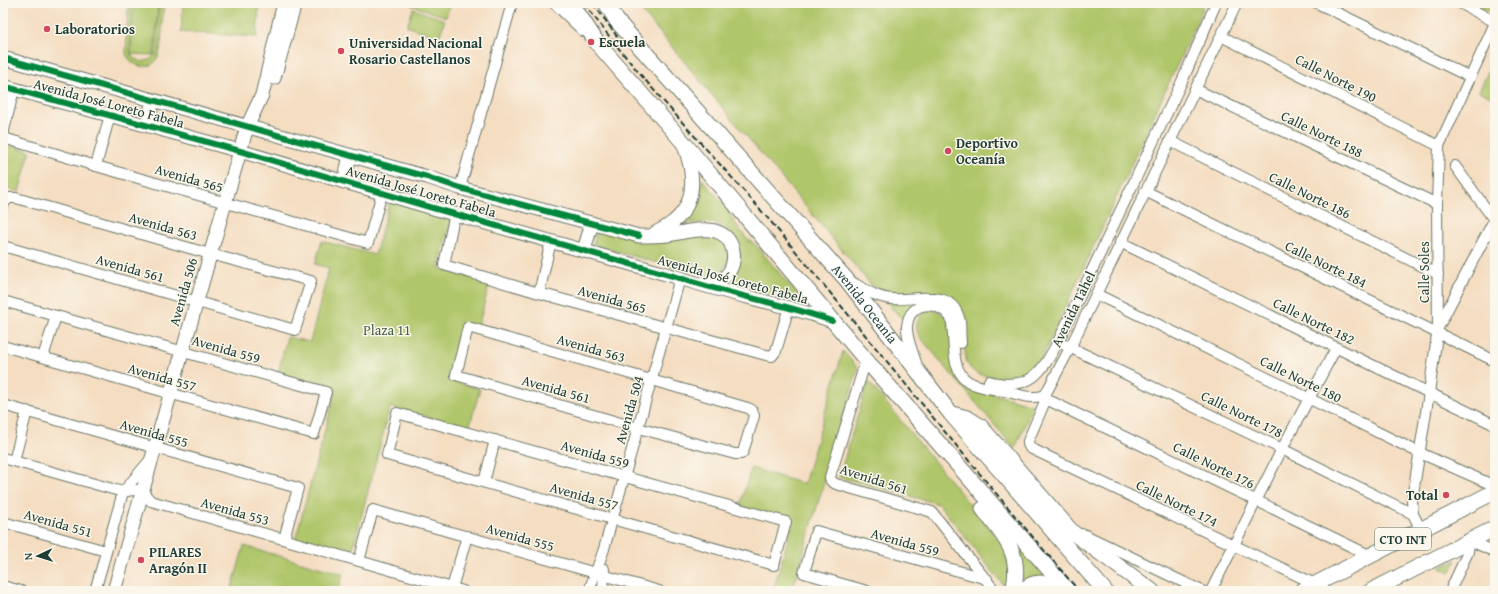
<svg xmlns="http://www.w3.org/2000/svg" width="1498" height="594" viewBox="0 0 1498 594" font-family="'Gentium Book Plus',serif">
<rect width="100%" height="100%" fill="#fbf7ec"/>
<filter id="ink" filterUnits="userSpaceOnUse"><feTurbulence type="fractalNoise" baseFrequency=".025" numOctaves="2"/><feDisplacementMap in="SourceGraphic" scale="8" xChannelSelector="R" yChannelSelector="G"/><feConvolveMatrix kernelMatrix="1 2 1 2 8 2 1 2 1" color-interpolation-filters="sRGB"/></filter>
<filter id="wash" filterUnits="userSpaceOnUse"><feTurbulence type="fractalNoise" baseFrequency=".012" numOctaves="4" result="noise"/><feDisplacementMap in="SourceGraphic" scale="16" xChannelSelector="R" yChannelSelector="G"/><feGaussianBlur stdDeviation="0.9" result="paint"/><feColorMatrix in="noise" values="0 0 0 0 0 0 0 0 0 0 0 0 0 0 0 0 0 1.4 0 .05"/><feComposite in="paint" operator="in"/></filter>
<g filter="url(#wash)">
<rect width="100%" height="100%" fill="#f4ddc1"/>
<g fill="#b0c66b" stroke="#688250">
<path d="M128,3H132L130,52L133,58L142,62L151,59L156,54L159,3H163C164,11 162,20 162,28C161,43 162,70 140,66C133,64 129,60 126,54Z"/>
<path d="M134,3H158L154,55L131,54Z"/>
<path d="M183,3H259L257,37L181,32Z"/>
<path d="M411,3H451L446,17L411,5Z"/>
<path d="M635,3H1203L1202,11L1038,367L1032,373L1021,379L1009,380L977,374L971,369L966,362L962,319L955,304L940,292L895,296L882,292L872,286Z"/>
<path d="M1472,3H1493L1488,12Z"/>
<path d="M413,9L445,20L439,38L407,26Z"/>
<path d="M1488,72L1495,75V99L1479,91Z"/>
<path d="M3,144L30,151L19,192L3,188Z"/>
<path d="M702,179L728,209L732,219L747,239L756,245L802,300L724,286L737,244C726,218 707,222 683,224C695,210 701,197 702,179Z"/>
<path d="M390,200L452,217L438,268L490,282L478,327L463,324L448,380L480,389L469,428L390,407L351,556L295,541L336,389L278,373L287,337L310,342L329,268L315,264L322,241L375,255Z"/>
<path d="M597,231L709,234C740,241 732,282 701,275L593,245Z"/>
<path d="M926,300L906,323L885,301Z"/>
<path d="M934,309L947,317L966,386L1033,405L1015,449L919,336C913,323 919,311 934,309Z"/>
<path d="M843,351L858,368L792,591H773L793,522L740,506L751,468L804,484Z"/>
<path d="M868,381L1005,547L1008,554V591L939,504L839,477Z"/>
<path d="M1011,535L1045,576L1019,589C1023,563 1024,558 1011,535Z"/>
<path d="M244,546L343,574L338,591H231Z"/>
<path d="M1456,560L1450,573L1441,568V567Z"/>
</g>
</g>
<g filter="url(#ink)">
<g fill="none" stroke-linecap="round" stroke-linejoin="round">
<defs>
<g id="minor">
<path d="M554,3L583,31"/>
<path d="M1317,3L1470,77"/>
<path d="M1460,3L1495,22"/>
<path d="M1221,36L1439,146"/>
<path d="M14,89L4,130V138L7,139L96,166L368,243L382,193"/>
<path d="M1195,89L1437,204"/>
<path d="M1170,141L1438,274"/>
<path d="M96,166L110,115"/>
<path d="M1455,166L1495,221"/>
<path d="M460,188L512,3"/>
<path d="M1145,191L1495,361"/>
<path d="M3,205L8,198H16L210,254L311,281L295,330L3,246"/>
<path d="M455,213L444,265L539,293L766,355L772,356L776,351L789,307"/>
<path d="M1120,242L1495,425"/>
<path d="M852,282C864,289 877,298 892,299C916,301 953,286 960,322C961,329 960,336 961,343"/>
<path d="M539,293L551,241"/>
<path d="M1096,294L1420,453L1495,486"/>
<path d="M3,301L326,392L314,434L3,346"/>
<path d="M1439,326L1495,218"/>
<path d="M468,327L748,408L752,410L754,416L743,452L741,454H735L638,428L456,375Z"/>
<path d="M1065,345L1282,449L1413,514"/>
<path d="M43,357L56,316"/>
<path d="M866,360L830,477L831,481L836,484L932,512L995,591"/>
<path d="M917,366C914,354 906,339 907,326C909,301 938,299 951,318C956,339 948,374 973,384C984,388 997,390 1009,392C1019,395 1034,400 1045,395L1070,348L1237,3"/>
<path d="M989,381C1030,391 1040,375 1058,342L1184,77L1216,3"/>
<path d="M1046,399L1028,441V444L1030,448L1315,584"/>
<path d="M1046,399L1371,556"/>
<path d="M3,405L298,488L284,539"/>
<path d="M397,413L786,522L774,565L387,455Z"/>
<path d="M3,458L123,492C139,488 140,489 151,501L463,591"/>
<path d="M14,461L27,411"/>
<path d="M484,482L495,440"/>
<path d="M3,522L106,551"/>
<path d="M1421,530L1413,514L1412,500L1429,393L1438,328L1437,204L1439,146L1495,23"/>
<path d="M1083,534L1202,591"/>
<path d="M359,561L373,510L659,591"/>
<path d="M3,586L21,591"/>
<path d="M452,588L467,536"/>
<path d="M95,591L123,492L150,460"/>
<path d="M589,591L604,549L680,278"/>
<path d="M603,591L604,569"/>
<path d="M867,591L804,573L816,531L987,579"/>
<path d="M1211,591L1282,449L1336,348"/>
<path d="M1450,591L1468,552L1469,540L1495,552"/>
</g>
<g id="major">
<path d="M3,58L427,177L460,188L639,236C648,236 657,236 667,235C681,233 702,227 715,231C735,236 739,262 726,276C720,282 713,284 704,285"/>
<path d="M274,78L295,3"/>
<path d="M3,86L240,151L433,208L680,278C730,295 782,303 832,321"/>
<path d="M147,125L153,100"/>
<path d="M344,182L350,156"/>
<path d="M655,233C682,221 695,202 691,172C690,162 686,152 683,142"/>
<path d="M584,250L592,223"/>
<path d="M114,591L225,203L247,127L262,95L284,3"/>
</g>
<g id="highway">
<path d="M571,3L598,44L683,142L866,360L1068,591"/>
<path id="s1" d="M606,3L617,21L846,279L951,414L1105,591"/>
<path d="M952,414L967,418L980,426L1072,532L1152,591"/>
<path d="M983,509C1004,536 1023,554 1013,591"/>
<path d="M1023,591C1035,577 1050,584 1065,591"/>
<path d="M1302,591L1490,494L1495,493"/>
<path d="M1371,591L1495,528"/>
</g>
</defs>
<use href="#minor" stroke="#6a7565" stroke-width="12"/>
<use href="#major" stroke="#6a7565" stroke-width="15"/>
<use href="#highway" stroke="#6a7565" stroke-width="17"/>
<use href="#minor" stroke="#fff" stroke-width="10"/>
<use href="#major" stroke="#fff" stroke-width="13"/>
<use href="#highway" stroke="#fff" stroke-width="15"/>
<g stroke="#1f3d34" stroke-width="2" stroke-dasharray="6 3" stroke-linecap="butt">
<path d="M584,3C642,83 713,154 777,229C878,349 976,472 1079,591"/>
<path d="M593,3L621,42"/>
</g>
<defs>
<g id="cycleway">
<path d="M3,58L427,177L460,188L639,236"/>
<path d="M3,86L240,151L433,208L680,278C730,295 782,303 832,321"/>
</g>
</defs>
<use href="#cycleway" stroke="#fbf7ec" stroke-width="8"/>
<use href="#cycleway" stroke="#00873e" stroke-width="6"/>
</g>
</g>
<g fill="#d1495b" stroke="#fbf7ec" stroke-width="1.5">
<circle cx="47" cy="29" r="4"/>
<circle cx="591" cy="42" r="4"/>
<circle cx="341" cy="51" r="4"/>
<circle cx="948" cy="151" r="4"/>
<circle cx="1446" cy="495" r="4"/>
<circle cx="141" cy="560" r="4"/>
</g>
<g text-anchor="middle" stroke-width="3" stroke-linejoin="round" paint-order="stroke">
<rect fill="#fbf7ec" stroke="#61756b" stroke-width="1" x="1375" y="528" width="56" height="22" rx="3"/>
<g font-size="13" font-weight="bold" fill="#1f3d34">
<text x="1403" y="544">CTO INT</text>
</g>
<g font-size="14" font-weight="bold" fill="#1f3d34" stroke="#fbf7ec" text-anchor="start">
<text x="55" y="34">Laboratorios</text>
<text x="599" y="47">Escuela</text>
<text x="349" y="48">Universidad Nacional<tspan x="349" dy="16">Rosario Castellanos</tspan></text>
<text x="956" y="148">Deportivo<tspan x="956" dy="16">Oceanía</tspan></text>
<text x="1438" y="500" text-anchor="end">Total</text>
<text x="149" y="557">PILARES<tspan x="149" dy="16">Aragón II</tspan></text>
</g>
<g font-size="14" fill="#1f3d34" stroke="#fbf7ec">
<text transform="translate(1336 78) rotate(27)" y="5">Calle Norte 190</text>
<text transform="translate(109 103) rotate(15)" y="5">Avenida José Loreto Fabela</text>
<text transform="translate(1322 134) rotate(26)" y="5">Calle Norte 188</text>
<text transform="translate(189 178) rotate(16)" y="5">Avenida 565</text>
<text transform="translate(421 191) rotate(16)" y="5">Avenida José Loreto Fabela</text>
<text transform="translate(1310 195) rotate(26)" y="5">Calle Norte 186</text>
<text transform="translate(163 226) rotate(16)" y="5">Avenida 563</text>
<text transform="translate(1326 264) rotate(26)" y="5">Calle Norte 184</text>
<text transform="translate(130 268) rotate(16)" y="5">Avenida 561</text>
<text transform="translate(1424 272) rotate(-90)" y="5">Calle Soles</text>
<text transform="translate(733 279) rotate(15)" y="5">Avenida José Loreto Fabela</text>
<text transform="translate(183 292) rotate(-74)" y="5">Avenida 506</text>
<text transform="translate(612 299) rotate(16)" y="5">Avenida 565</text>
<text dy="5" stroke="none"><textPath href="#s1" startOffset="397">Avenida Oceanía</textPath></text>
<text transform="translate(1073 309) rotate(-64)" y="5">Avenida Tahel</text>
<text transform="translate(1314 321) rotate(26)" y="5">Calle Norte 182</text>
<text transform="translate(591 348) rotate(16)" y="5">Avenida 563</text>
<text transform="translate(226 349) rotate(16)" y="5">Avenida 559</text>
<text transform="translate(162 377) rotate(16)" y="5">Avenida 557</text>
<text transform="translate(1301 379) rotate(26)" y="5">Calle Norte 180</text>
<text transform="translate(556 389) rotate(16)" y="5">Avenida 561</text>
<text transform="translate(629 410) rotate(-74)" y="5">Avenida 504</text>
<text transform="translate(1242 414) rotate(26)" y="5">Calle Norte 178</text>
<text transform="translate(154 433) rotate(16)" y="5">Avenida 555</text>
<text transform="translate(595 454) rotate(16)" y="5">Avenida 559</text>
<text transform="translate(1214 465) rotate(26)" y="5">Calle Norte 176</text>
<text transform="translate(874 479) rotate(18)" y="5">Avenida 561</text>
<text transform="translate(584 496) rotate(16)" y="5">Avenida 557</text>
<text transform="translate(1177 503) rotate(26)" y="5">Calle Norte 174</text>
<text transform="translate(235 511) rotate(16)" y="5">Avenida 553</text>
<text transform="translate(58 523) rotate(16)" y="5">Avenida 551</text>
<text transform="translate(520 537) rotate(16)" y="5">Avenida 555</text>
<text transform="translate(905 542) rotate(16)" y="5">Avenida 559</text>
</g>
<g font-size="14" fill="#435f42" stroke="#fbf7ec">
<text x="387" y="335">Plaza 11</text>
</g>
</g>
<rect width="1498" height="594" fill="none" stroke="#fbf7ec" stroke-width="16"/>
<g transform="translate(38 556) rotate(266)" stroke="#fbf7ec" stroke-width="3" paint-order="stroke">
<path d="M0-3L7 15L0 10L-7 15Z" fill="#1f3d34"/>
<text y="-6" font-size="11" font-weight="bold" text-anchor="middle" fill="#1f3d34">N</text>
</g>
</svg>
